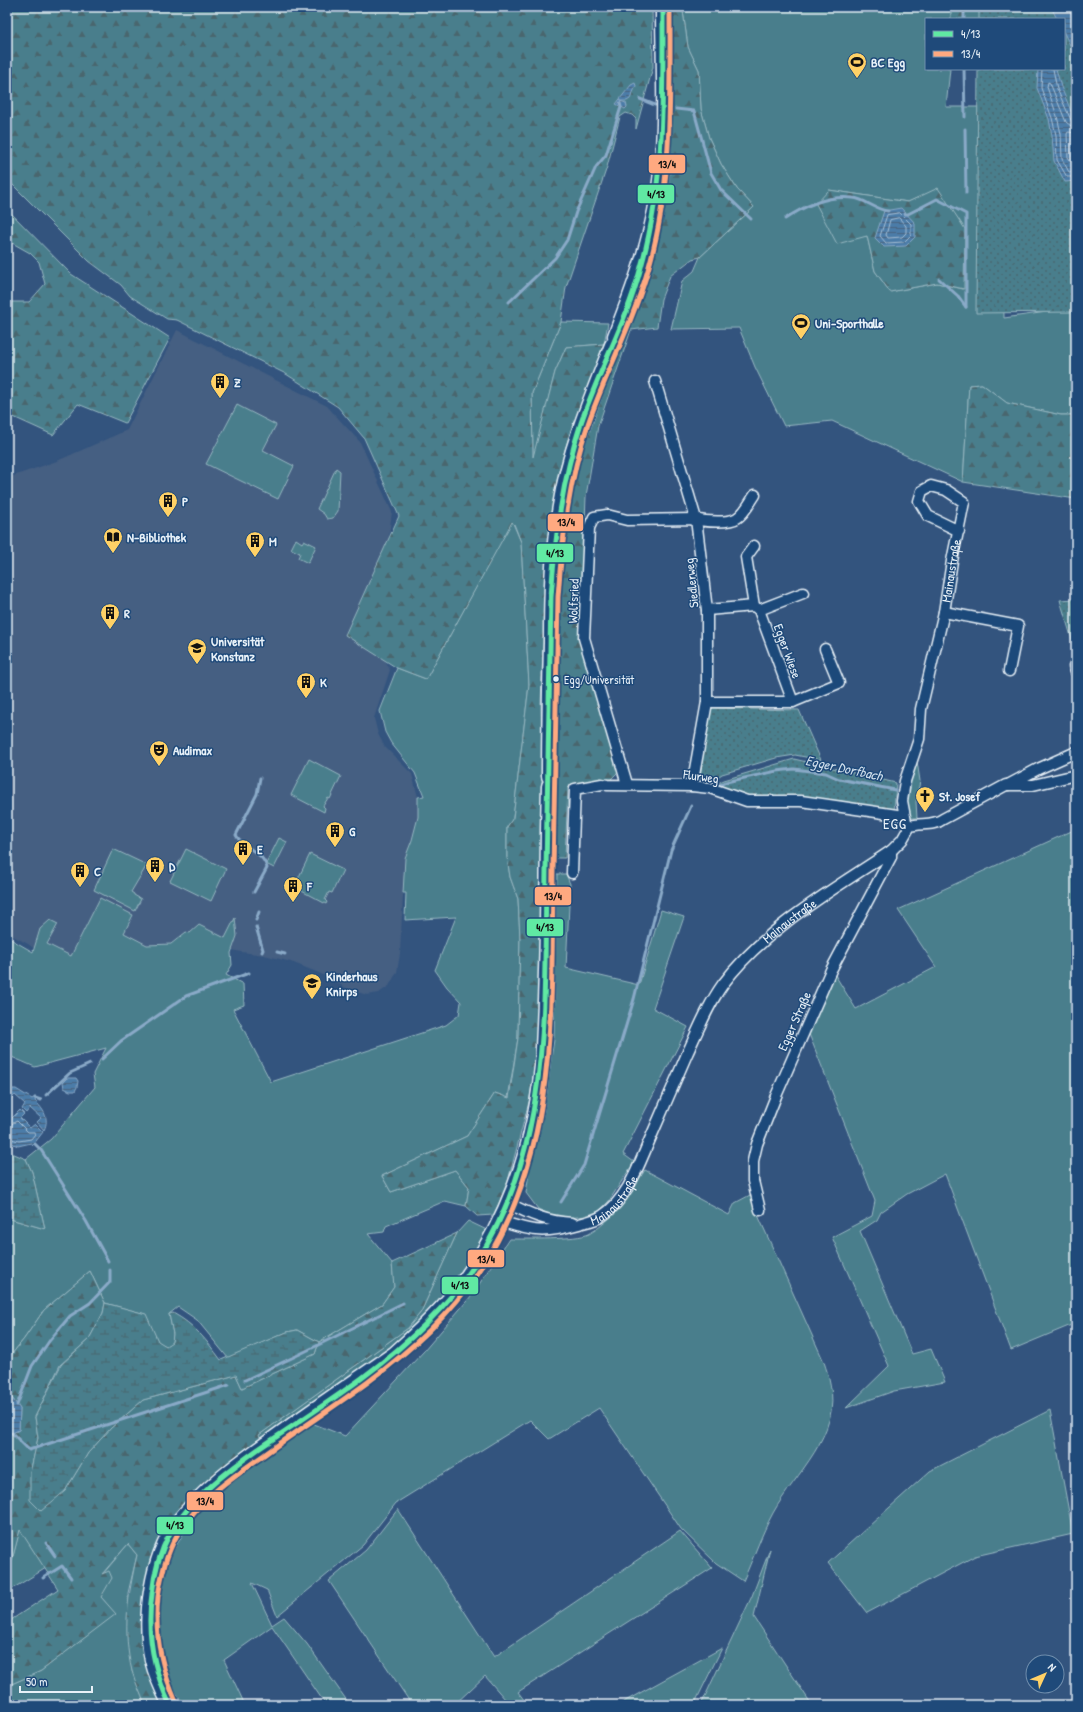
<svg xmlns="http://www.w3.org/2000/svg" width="1083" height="1712" viewBox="0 0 1083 1712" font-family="'Patrick Hand',sans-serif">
<defs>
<pattern id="forest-firs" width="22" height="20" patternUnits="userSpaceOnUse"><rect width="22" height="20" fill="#497e8c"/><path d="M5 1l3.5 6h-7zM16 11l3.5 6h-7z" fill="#48666e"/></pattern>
<pattern id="wetland-marsh" width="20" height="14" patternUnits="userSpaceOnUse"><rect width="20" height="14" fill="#497e8c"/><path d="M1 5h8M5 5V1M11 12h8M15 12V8" fill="none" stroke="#48666e"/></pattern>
<pattern id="park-dots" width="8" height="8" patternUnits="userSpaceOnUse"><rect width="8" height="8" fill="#497e8c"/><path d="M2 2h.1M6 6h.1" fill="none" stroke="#48666e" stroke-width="1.8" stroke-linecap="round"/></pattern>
<pattern id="water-rules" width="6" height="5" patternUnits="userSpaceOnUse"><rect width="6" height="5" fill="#4b7ba8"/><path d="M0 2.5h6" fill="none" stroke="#49647e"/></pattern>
</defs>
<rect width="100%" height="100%" fill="#33547e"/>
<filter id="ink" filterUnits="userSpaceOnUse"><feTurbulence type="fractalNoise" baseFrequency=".025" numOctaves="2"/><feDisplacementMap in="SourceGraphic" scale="8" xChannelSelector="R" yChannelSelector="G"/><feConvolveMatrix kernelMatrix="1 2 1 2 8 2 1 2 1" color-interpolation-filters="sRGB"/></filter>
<g filter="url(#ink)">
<path fill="#445e82" d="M177,330L327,406L360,442L392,512L387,551L379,648L390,670L374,718L378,734L385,747L412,774L418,797V817L412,840L405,859L400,954L397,972L389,986L379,993L367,995L348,989L319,973L291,962L264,955L241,952L228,949L51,961L28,944L7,933V478L57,461L127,430Z"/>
<g fill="#497e8c" stroke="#98b8c2" fill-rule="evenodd">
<path d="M686,7H951V19H926V69H950L946,107H1001L1004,318L1076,308V415H1061L1007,403L982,384L969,385L963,482L832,421L784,426L755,367L739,328L671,329L682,281L694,271L700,257L754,207L737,189L721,164L709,138L701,109L699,70L688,47L683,11ZM938,189L963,289L937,283L890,292L875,271L867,236L829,190L908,202Z"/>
<path d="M561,322L608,323L604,344L566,347L555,372L533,459L532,393Z"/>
<path d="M237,405L276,425L263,450L294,466L278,499L206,464Z"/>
<path d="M336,468L340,471L338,511L333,518L327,519L324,514L317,509Z"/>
<path d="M512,521L521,542L529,685L513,818L507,827V857L510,877L518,899L520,938L518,1038L508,1098L495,1093L467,1136L382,1176L391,1192L455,1170L469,1187L466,1206L445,1201L386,1226L384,1232L368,1234L392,1263L394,1287L382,1304L319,1342L297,1330L287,1332L228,1358L197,1320L178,1307L169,1314L173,1334L172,1343L166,1346L158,1342L145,1314L105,1303L90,1271L44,1310L24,1339L7,1360V1218L45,1229L32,1172L26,1159L51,1139L95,1087L93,1074L106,1048L35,1067L7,1055V937L33,952L40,929L50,920L58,924L47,944L71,956L100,898L133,915L124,933L147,945L171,944L186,932L190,933L199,925L225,938L235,918L237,936L231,953L232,965L226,975L243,984L244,1005L233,1009L271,1082L446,1025L459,1015L461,1002L447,987L435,970L456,917L405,920L406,893H403L405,858L412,840L418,817V797L424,796L415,773L391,743L385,732L380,711L397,668L426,679Z"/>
<path d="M296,539L302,543L304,540L316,546L308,563L298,558L300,553L291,549Z"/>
<path d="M309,759L341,776L330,799L328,798L323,806L325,808L324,812L291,795Z"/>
<path d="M917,761L920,781L916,802L917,818H910L906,812L908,780Z"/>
<path d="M1076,829V1323L1011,1350L945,1174L907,1194L881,1212L877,1220L860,1231L912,1354L931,1349L945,1382L894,1391L846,1408L889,1366L832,1237L872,1216L875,1201L809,1034L835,975L856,1009L936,967L898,910Z"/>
<path d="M279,838L287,842L274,868L266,864Z"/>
<path d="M113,849L147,865L131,892L134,894V895L141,899L135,911L94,890Z"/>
<path d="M186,849L226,869L211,901L170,881Z"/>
<path d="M310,854L343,870L332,893L329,892L325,900L327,902L326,904L294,887Z"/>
<path d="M557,874H566L570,884L566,968L639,985L661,910L684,917L653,1008L688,1027L623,1154L634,1162L609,1201L595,1215L560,1219L538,1209L526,1193L531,1160L543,1111L554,1040Z"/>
<path d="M645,1170L729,1215L735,1203L752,1194L757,1213L824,1362C826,1369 829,1376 830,1383C842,1435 795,1473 773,1513C761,1535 753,1559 743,1581L716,1563L681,1529L599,1408L549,1439L530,1420L396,1503L363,1545L277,1616L267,1590L252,1583L272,1625L284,1617L307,1644L350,1705H326L272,1626L224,1660L245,1705H184L166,1677L159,1637V1590L173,1551L197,1511L241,1467L259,1435L408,1328L421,1312L457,1233L468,1221L493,1233L461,1285L309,1422L345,1436L424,1351L472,1295L509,1239C526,1239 576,1240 589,1234C615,1219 629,1194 645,1170Z"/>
<path d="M1050,1410L1073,1534L975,1556L867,1613L828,1563L930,1471Z"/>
<path d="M398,1509L494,1657L680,1531L712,1568L518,1692L528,1705H502L505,1699L485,1676L454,1705H412L329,1581L366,1550Z"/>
<path d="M20,1529L46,1568L7,1592V1579Z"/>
<path d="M128,1544L137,1555L128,1593L132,1671L145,1705H7V1686L41,1671L115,1614L101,1597L102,1575Z"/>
<path d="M770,1549L754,1617L812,1705H701L752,1596Z"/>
<path d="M722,1648L694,1705H618Z"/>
</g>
<g fill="url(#forest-firs)" stroke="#98b8c2">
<path d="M7,7H652L653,67L636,129V119L632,115L626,113L620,117L607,167L566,287L561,322L532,393L533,457L555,372L566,347L604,344L571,430L558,474L546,568L541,704L542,763L541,932L536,1058L530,1098L508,1181L494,1215L477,1216L466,1206L469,1187L455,1170L391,1192L382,1176L467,1136L495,1093L509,1098L518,1038L520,938L518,899L510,877L507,857V827L513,818L529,685L521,542L514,524L512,522L426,679L397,668L345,635L399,516L364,438L338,407L286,374L177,320L167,319L130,296L121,285L89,261L7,179Z"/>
<path d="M670,7H686L683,11L688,47L699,70L701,109L709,138L721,164L737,189L754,207L700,257L692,259L670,276L661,299L657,327L631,330L598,426L586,496L581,636L600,710L618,772L610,780L582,783L568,788L565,858H553V787L558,705L561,541L575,472L632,314L653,263L663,219L670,173L671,126Z"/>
<path d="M951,7H1043L1049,19H951Z"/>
<path d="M938,188L965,229L964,289L937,283L890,292L875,271L867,236L837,244L816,204L829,190L908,202Z"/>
<path d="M7,209L71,274L170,338L125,423L78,404L53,435L9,415L7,419V302H29L45,284L39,262L30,253L7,240Z"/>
<path d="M982,384L1007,403L1061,415H1076V499L963,482L969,385Z"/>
<path d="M457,1233L421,1312L408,1328L259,1435L264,1448L196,1504L172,1535L146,1628L165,1705H145C141,1694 135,1682 132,1671C122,1630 128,1595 137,1555L128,1544L102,1574L109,1571L112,1578L101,1597L116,1614L41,1671L7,1686V1614L11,1620L58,1589L20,1530L7,1579V1435L19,1430L20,1409L12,1398L7,1399V1360L24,1339L44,1310L90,1271L105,1303L103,1313L89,1339L60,1365L35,1417L38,1438L30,1473L65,1491L88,1453L111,1428L143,1400L236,1375L242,1388L315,1354L319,1342L382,1304L394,1287L392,1263Z"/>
</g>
<g fill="url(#wetland-marsh)" stroke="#98b8c2">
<path d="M7,1151L26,1159L32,1172L45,1229L7,1218Z"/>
<path d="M105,1303L146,1314L158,1341L166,1346L172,1342L173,1334L169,1314L173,1313C195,1325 206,1340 221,1360L287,1332L297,1330L319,1342L315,1354L242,1388L236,1375L143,1400L111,1428L88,1453L65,1491L41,1511L30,1500V1473L38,1438L35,1417L61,1365L89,1339L103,1313Z"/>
</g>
<g fill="url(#park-dots)" stroke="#98b8c2">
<path d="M979,7H1076V312L976,313L978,69H1064V19H979Z"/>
<path d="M1076,599V653L1060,600Z"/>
<path d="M708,708L799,710L821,760L795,755L776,758L722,774L706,785L698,774Z"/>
<path d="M794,759L896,783L894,812L841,801L777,798H748L720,789V782L724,780Z"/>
</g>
<g fill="url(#water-rules)" stroke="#8aaac8">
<path d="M1051,7H1076V57L1064,33V19H1057Z"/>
<path d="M1038,69H1056L1061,87L1074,118L1076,133V181L1065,182L1054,161L1052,136L1049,119L1037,88Z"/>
<path d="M635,83L636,86L630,99L627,101H620L626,103L627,107L625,109L616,104L631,85Z"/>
<path d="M901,208L915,223V237L906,246L884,247L875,238L884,211Z"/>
<path d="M67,1078H76L78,1081L77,1087L75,1091H70L64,1088L63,1082Z"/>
<path d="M9,1089H16L32,1099L35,1097L36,1099L35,1101C43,1109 50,1118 44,1130L37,1122L41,1118L30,1108L26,1113L22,1109L25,1104L15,1095L7,1102V1090Z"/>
<path d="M20,1110L24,1114L20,1118L30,1128L35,1124L43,1132L33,1145L31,1143L18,1146L7,1141V1123Z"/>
<path d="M12,1398L20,1409L19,1430L7,1435V1399Z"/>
</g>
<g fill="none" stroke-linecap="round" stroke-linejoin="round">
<g stroke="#a9c2d8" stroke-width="1">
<path d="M1042,69L1041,88L1052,118L1056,135L1057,160L1067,177H1076"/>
<path d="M1053,69L1057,89L1071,120L1076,122"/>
<path d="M1076,127L1071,126L1066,122L1050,83L1048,82L1047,87L1057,116L1061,134L1062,159L1069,172H1076"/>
<path d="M1076,133L1068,132L1067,134L1068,157L1073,165L1076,166"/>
<path d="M900,213L911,224V235L904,242L886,243L880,236L887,215Z"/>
<path d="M899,218L906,226V233L902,237L888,238L886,235L890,220Z"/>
<path d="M7,1126L17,1121L28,1132H34L35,1134L31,1139L19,1141L7,1138"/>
</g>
<g stroke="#8aaac8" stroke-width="3">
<path d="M964,19V7"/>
<path d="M964,69L965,117"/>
<path d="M640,99L655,105"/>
<path d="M676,109L694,111L711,173L721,190L751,219"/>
<path d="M965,129L966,193"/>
<path d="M905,214H908L937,199L966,214V307"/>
<path d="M785,219C804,206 829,195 853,198C865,199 875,210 888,211"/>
<path d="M939,279L958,296L966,307"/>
<path d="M509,302L555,258L567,240L576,212L596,167L606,155L621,107L620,103"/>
<path d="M718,786L726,782L777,771L794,769L826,773L839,779L895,790"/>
<path d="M254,892L267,868C263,851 243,849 236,835L257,794L260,778"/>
<path d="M256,920L259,912"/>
<path d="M256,927L263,950L262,952"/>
<path d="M277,952L285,954"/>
<path d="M102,1059L121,1041L186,996L249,973"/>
<path d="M46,1095L70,1073L90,1064"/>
<path d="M35,1098L41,1100"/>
<path d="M35,1144L39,1148"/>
<path d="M41,1150L86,1221L108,1261"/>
<path d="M561,1202L584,1165L634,999L671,850L691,806"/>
<path d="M245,1380L296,1356L403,1303"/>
<path d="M17,1405L32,1366L50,1340L70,1316L90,1303L110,1282V1270"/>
<path d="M12,1433L29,1450L229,1385"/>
<path d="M46,1543L55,1556"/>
<path d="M43,1578L62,1566L71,1578"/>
</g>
<defs>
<g id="minor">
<path d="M655,381L696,519L707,610V702L692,786"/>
<path d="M707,610L754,606"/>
<path d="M759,610L803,593"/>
<path d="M944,612L1018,626L1009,671"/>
<path d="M1074,666L1076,672"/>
<path d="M707,702H793L759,610L754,606L746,557L754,546"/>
<path d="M793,702L839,683L825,649"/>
<path d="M627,784L584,638L589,528L594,517L607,515L627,520L696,519C705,522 730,523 737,518C745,513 750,502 755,495"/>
<path d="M1008,785L1038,769L1076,752"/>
<path id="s1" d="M910,826L906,822L902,801L905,781L919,739L921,709L944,612L952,561L964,502L946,490L931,486L922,491L919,501L928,516L959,531"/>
<path d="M910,826C921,823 934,826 943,819L1006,785H1033L1076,775"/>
<path d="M572,873L575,789L602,784L607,785L692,786L710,788L747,801H801L904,816"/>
<path d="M508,1203C529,1214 548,1222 572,1223"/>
<path d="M760,1210L753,1181V1161L757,1144L776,1096L831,970L891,857V851"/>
<path id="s2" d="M500,1221C534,1232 544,1234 579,1224C586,1222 596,1220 602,1216C628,1199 639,1164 651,1137C663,1109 675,1082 687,1054C698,1030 708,1005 723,984C766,927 833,890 891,851L902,840L910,826"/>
</g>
<g id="secondary">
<path d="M615,336C633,290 650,244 658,195C668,133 663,69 663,7"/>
<path d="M549,776C549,731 550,687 551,642C551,597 552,551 560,506C569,450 591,398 612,345"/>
<path d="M170,1705C163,1691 156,1676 152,1660C143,1618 151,1558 177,1523C203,1490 236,1465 270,1441C311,1411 353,1383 394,1354C428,1324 460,1292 483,1252C516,1196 536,1131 542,1066C544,1034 545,1002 546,971C548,909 547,847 549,786"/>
</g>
</defs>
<use href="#minor" stroke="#e8f1f8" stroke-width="13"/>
<use href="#secondary" stroke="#e8f1f8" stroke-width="17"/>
<use href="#minor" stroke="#1f4a7a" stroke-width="10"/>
<use href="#secondary" stroke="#1f4a7a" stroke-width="14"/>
<defs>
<path id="bus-1" d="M170,1705C153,1669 146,1633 152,1594C154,1573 160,1552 170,1533C191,1499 225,1473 257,1450C292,1426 328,1403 362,1378C405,1346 445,1310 474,1266C552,1149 544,1005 546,871C548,780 549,688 551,597C555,538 562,480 581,423C599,370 627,321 641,267C665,182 663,95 663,7"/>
<path id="bus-2" d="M176,1702C161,1668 154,1635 158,1597C161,1576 166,1555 176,1537C196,1502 232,1477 264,1455C298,1430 334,1407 368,1382C411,1350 450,1315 480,1270C559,1152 551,1006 553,870C555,779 556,688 558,597C562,539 569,479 588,424C606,372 633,323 648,270C673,184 670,96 670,7"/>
</defs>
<use href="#bus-1" stroke="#1f4a7a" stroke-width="8"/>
<use href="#bus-2" stroke="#1f4a7a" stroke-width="8"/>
<use href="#bus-1" stroke="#60e9a3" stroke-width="5"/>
<use href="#bus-2" stroke="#ffa980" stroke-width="5"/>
</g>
</g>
<defs>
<symbol id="stadium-pin" viewBox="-11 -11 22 30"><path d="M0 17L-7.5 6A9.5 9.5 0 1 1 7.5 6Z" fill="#ffd166" stroke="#1f4a7a"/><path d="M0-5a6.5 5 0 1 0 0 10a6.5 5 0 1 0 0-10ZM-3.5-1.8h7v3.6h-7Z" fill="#111"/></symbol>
<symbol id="building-pin" viewBox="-11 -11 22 30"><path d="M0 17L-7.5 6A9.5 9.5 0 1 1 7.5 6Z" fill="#ffd166" stroke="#1f4a7a"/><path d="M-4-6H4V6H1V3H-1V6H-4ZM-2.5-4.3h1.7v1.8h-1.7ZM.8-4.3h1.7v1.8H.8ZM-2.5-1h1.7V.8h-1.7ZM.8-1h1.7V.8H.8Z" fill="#111"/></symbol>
<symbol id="library-pin" viewBox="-11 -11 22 30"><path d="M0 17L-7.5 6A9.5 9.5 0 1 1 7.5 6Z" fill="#ffd166" stroke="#1f4a7a"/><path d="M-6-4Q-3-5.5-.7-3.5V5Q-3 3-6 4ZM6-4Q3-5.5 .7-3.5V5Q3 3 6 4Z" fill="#111"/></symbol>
<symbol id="university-pin" viewBox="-11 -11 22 30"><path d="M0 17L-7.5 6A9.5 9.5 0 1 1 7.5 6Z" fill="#ffd166" stroke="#1f4a7a"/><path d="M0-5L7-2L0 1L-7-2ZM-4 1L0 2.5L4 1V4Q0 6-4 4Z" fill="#111"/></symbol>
<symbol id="theatre-pin" viewBox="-11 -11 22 30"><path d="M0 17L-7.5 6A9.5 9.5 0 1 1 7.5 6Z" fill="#ffd166" stroke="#1f4a7a"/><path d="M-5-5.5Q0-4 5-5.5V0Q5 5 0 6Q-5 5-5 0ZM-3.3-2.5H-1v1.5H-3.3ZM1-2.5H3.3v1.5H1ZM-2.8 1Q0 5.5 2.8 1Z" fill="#111"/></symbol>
<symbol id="church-pin" viewBox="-11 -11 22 30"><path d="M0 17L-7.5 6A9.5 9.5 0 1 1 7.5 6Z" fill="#ffd166" stroke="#1f4a7a"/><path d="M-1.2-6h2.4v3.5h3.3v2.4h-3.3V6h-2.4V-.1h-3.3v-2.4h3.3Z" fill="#111"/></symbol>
<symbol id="school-pin" viewBox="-11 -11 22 30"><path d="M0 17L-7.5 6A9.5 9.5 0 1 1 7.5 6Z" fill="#ffd166" stroke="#1f4a7a"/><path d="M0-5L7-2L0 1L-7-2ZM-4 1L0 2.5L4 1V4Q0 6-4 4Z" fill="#111"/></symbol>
</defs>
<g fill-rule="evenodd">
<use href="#stadium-pin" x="846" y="51" width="22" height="30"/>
<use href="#stadium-pin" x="790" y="312" width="22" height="30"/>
<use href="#building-pin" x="209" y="371" width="22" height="30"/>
<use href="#building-pin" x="157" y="490" width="22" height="30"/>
<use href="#library-pin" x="102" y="526" width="22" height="30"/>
<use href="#building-pin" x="244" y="530" width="22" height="30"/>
<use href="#building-pin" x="99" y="602" width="22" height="30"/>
<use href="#university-pin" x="186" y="637" width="22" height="30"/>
<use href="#building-pin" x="295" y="671" width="22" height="30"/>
<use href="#theatre-pin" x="148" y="739" width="22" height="30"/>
<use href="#church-pin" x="914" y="785" width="22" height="30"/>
<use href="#building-pin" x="324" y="820" width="22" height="30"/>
<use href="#building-pin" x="232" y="838" width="22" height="30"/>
<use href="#building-pin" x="144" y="855" width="22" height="30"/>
<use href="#building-pin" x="69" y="860" width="22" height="30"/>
<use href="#building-pin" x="282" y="875" width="22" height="30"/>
<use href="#school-pin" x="301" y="972" width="22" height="30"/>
</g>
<circle fill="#e8f1f8" stroke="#1f4a7a" stroke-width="1.5" cx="556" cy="679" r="3.5"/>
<g text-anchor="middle" stroke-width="3" stroke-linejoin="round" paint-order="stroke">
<g font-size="12" fill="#e8f1f8" stroke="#1f4a7a" text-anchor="start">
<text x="564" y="684">Egg/Universität</text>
</g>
<g font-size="13" font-weight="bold" fill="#e8f1f8" stroke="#1f4a7a" text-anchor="start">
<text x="871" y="67">BC Egg</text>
<text x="815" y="328">Uni-Sporthalle</text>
<text x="234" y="387">Z</text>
<text x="182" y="506">P</text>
<text x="127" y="542">N-Bibliothek</text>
<text x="269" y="546">M</text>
<text x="124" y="618">R</text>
<text x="211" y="646">Universität<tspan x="211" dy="15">Konstanz</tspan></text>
<text x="320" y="687">K</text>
<text x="173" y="755">Audimax</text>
<text x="939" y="801">St. Josef</text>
<text x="349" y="836">G</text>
<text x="257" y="854">E</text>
<text x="169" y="871">D</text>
<text x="94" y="876">C</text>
<text x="307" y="891">F</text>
<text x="326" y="981">Kinderhaus<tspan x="326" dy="15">Knirps</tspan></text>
</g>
<g font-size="13" fill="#e8f1f8" stroke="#1f4a7a">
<text dy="5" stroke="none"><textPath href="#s1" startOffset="263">Mainaustraße</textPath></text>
<text transform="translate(691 583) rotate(-96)" y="5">Siedlerweg</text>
<text transform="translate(573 601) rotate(-88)" y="5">Wolfsried</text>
<text transform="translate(788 651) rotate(70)" y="5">Egger Wiese</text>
<text transform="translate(701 776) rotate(8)" y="5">Flurweg</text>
<text dy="5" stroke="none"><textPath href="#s2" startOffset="461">Mainaustraße</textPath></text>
<text transform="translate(794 1021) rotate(-66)" y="5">Egger Straße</text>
<text dy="5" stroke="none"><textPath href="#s2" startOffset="125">Mainaustraße</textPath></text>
</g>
<g font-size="14" font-style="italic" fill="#d0dfec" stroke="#1f4a7a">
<text transform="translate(844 768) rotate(12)" y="5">Egger Dorfbach</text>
</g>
<g font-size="15" letter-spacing="1" fill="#e8f1f8" stroke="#1f4a7a">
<text x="895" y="829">EGG</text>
</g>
</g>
<g stroke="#1f4a7a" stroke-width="1.5">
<rect x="648" y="154" width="38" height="20" rx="4" fill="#ffa980"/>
<rect x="637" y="184" width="38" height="20" rx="4" fill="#60e9a3"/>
<rect x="547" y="513" width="37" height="19" rx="4" fill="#ffa980"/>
<rect x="536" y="543" width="38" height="20" rx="4" fill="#60e9a3"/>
<rect x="534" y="886" width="38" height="20" rx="4" fill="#ffa980"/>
<rect x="526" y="918" width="38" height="19" rx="4" fill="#60e9a3"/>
<rect x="467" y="1249" width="38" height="19" rx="4" fill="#ffa980"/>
<rect x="441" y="1276" width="38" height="19" rx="4" fill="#60e9a3"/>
<rect x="186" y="1491" width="38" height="20" rx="4" fill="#ffa980"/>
<rect x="156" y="1516" width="38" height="19" rx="4" fill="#60e9a3"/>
</g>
<g font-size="11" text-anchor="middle" font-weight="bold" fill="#111">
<text x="667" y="168">13/4</text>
<text x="656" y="198">4/13</text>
<text x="566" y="526">13/4</text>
<text x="555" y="557">4/13</text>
<text x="553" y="900">13/4</text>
<text x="545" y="931">4/13</text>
<text x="486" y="1263">13/4</text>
<text x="460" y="1289">4/13</text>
<text x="205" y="1505">13/4</text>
<text x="175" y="1529">4/13</text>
</g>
<rect width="1083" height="1712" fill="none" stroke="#1f4a7a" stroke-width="24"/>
<rect x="12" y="12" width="1059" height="1688" fill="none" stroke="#e8f1f8" stroke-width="1.5" filter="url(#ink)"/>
<rect x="925" y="18" width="140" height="52" fill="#1f4a7a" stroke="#6f8dac"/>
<rect x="933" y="31" width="20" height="6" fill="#60e9a3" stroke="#6f8dac"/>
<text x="961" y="38" font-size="12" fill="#e8f1f8">4/13</text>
<rect x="933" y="51" width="20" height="6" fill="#ffa980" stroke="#6f8dac"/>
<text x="961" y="58" font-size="12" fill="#e8f1f8">13/4</text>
<g transform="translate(1045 1674) rotate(46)"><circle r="19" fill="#1f4a7a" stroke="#6f8dac"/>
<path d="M0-3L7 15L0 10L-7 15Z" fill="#ffd166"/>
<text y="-6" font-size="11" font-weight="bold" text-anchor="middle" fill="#e8f1f8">N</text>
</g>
<path d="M20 1686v6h72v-6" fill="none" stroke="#e8f1f8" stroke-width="2"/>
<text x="26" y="1686" font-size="12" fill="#e8f1f8" stroke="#1f4a7a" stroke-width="3" paint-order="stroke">50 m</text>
</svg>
